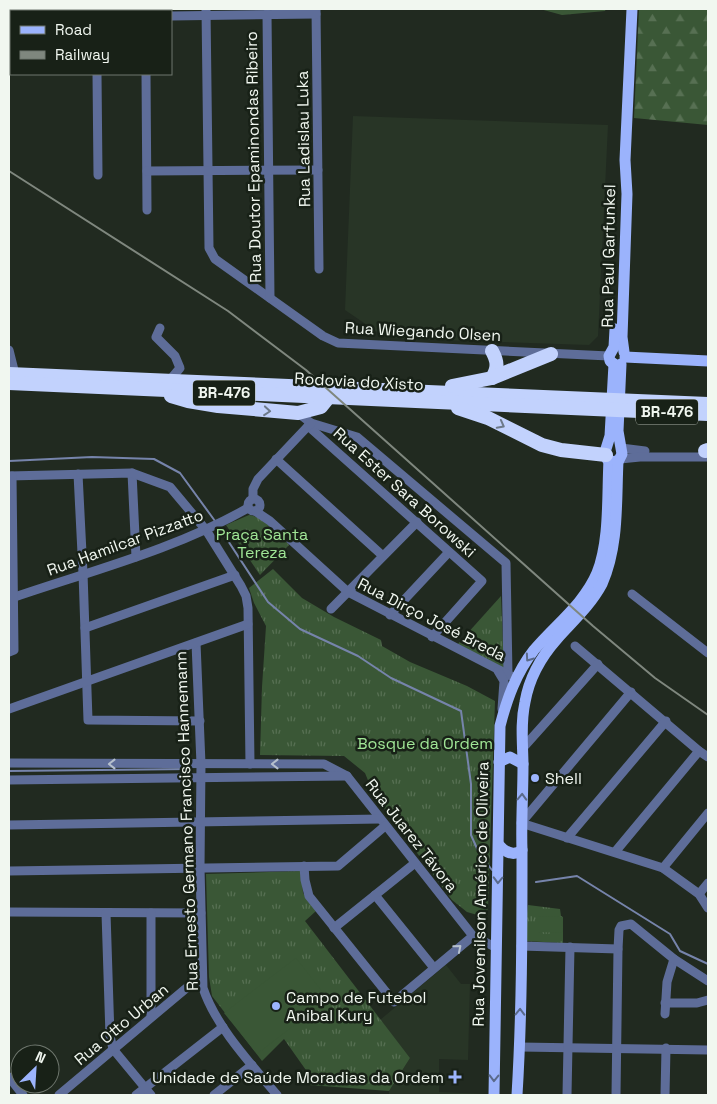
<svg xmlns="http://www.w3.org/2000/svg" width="717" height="1104" viewBox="0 0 717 1104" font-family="'Space Grotesk',sans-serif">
<defs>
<pattern id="grass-tufts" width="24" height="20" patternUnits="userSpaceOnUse" patternTransform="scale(1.25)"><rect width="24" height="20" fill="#3a5736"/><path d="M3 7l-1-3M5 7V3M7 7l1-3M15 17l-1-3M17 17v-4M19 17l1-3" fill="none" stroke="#577053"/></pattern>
<pattern id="forest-firs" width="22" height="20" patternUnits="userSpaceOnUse" patternTransform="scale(1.25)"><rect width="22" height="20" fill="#3a5736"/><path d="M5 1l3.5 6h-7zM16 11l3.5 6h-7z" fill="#577053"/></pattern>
</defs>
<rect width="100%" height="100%" fill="#212a20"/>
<g fill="#283526">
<path d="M353,116L608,125L598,336L589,345L386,338L345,310Z"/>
<path d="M446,965L461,984H470L468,1060L439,1059V1092L487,1094V1095H389V1091L410,1058L380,1020Z"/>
</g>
<g fill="url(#grass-tufts)">
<path d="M249,515C266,517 278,533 289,545L260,575L226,525Z"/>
<path d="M273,569L302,598L334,617L381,640L382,646L410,662L467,686L495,701L488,909L481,916L467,912L452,900L374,795L365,773L344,756L260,755L262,687L266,626L254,603L249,588Z"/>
<path d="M501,596L504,669L457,645Z"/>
<path d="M301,871L303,893L316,911L305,921L410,1058L389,1091L309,1085L303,1078L308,1073L284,1039L262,1061L212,996L209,977L206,874Z"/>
<path d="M528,905L560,909L561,916L563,917V943L524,941Z"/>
</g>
<g fill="url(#forest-firs)">
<path d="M540,9H606L605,11L562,15Z"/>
<path d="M639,9H708V125L634,118Z"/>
</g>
<g fill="#3a5736">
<path d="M538,916L563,917L562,933L538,932Z"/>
<path d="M296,958L328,999L257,1054L224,1013Z"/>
</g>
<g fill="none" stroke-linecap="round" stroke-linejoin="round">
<g stroke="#7684ab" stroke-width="2">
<path d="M9,461L92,457L154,459L180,473L215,521"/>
<path d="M219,527L268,602L300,629L358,656L391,678L461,711L471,784V835L479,853L492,870"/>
<path d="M9,771L190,769"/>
<path d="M536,882L577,876L670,934L680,951L708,964"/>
</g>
<g stroke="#5e6d99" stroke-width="9">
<path d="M206,9L209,248L215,259L323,336L338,343L609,356"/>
<path d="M316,9L319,269"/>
<path d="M267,14L270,298"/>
<path d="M171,16L316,14"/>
<path d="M9,18H11"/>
<path d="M97,74L98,175"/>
<path d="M146,74L147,210"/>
<path d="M147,171L318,170"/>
<path d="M160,328L156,337L175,356L180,368L170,380"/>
<path d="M9,350L15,374"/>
<path d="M298,413L311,423L357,437L506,563L508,675"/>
<path d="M308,426L482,581L432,637"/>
<path d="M621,448L645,451"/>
<path d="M276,459L383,556"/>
<path d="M620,459L640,457H708"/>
<path d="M132,473L136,557"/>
<path d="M78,474L83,573L88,720L200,721"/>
<path d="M9,476L132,473L170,487L206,530L241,586L246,596L248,608L250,764"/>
<circle cx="254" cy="505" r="6"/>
<path d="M253,499V489L258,479L311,423"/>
<path d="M255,511L270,521L348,592L511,676"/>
<path d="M632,594L708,653"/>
<path d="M9,599C90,571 174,550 248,508"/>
<path d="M331,609L417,522"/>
<path d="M390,615L449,552"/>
<path d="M85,628L235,575"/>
<path d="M196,643L201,764L200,868L203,988C216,1027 251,1064 277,1095"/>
<path d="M575,646L699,751L708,757"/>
<path d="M9,652L14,650L12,476"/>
<path d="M498,671L504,681L502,709"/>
<path d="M631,692L521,823L663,868L699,894L708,908"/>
<path d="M9,709L248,624"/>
<path d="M522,749L598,664"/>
<path d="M9,763L324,764L347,776L473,936L495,947"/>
<path d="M9,780L347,776"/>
<path d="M9,825L380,819"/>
<path d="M567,838L666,721"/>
<path d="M615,852L699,751"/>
<path d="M304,866L305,880L309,896L394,1002L473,936"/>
<path d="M663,868L708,813"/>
<path d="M9,871L338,866L385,826"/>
<path d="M699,894L708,883"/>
<path d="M375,895L434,968"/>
<path d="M9,912L201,913"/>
<path d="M106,913L110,1036L113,1049L151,1095"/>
<path d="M334,928L415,863"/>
<path d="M521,946L618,949"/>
<path d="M665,1003H697L708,1000"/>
<path d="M665,1014L667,982L674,959"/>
<path d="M151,1016V913"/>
<path d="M520,1047L708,1050"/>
<path d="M9,1077L23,1095"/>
<path d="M59,1095L202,975"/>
<path d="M136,1095L223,1027"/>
<path d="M214,1095L252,1065"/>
<path d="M567,1095L570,947"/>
<path d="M616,1095L618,949L619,930L621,926L631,924L674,959L708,981"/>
<path d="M665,1095L666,1048"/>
</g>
<g stroke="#9bb3fc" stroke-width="11">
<path d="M624,352L622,337L627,194L625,160L632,9"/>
<path d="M625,357L708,361"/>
<path d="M614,364L610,361L609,356L614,347L615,329"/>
<path d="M614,364L610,436L605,452L607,459L613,462L619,460L622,454L618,431L621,364"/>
<path d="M499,762L510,757L523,764"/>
<path d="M499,845C505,852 513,857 522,850"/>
<path d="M494,1095L500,726C507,699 516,673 534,650C555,625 584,604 597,573C610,540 607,496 609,460"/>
<path d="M517,1095C522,1014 522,931 522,850C521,822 523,794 523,766C523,745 520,724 525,702C529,679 541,657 557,639C572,622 591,605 602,584C619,546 616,501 618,461"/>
</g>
<g stroke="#c2d2fd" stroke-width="14">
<path d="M492,351C498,362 498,368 492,378"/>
<path d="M9,374L708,404"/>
<path d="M9,383L708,414"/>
<path d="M452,386L492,378L551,354"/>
<path d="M171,396L188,401L218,406L298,413L321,407L329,397"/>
<path d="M458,408L488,418L542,445L561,450L606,455"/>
<path d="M705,451L708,450"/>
</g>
<path stroke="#7f877e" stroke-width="2" d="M9,171L228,311L306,370L593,626L655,678L708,715"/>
</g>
<defs><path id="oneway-chevron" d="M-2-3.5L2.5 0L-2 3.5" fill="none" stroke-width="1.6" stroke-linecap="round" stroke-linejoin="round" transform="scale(1.25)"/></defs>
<g stroke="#6d7a8a">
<use href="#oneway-chevron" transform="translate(267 411) rotate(5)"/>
<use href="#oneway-chevron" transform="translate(501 425) rotate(28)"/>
</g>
<g stroke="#5a6a8a">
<use href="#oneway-chevron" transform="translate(529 658) rotate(125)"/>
<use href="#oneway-chevron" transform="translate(522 797) rotate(-88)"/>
<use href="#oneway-chevron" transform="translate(498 880) rotate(92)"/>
<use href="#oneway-chevron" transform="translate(520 1012) rotate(-89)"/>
<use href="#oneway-chevron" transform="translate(494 1078) rotate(91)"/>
</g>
<g stroke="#b6c0cd">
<use href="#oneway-chevron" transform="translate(112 764) rotate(-180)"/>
<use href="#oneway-chevron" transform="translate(275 764) rotate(180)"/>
<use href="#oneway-chevron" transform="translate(458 948) rotate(-40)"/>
</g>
<g fill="#9cb4fd" stroke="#182117" stroke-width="2">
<circle cx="535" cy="778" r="5"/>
<circle cx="276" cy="1006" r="5"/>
<path d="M452.5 1069.5h5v5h5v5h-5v5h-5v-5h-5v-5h5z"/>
</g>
<g text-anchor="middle" stroke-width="5" stroke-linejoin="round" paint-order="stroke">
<g fill="#182117" stroke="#b0b7af" stroke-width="1">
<rect x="193" y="380.5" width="62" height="25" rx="4"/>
<rect x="636" y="399.5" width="62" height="25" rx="4"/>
</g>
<g font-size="15" font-weight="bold" fill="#f1f7f0">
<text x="224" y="398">BR-476</text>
<text x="667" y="417">BR-476</text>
</g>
<g font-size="16" fill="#f1f7f0" stroke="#182117">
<text transform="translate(303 139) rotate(-91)" y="6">Rua Ladislau Luka</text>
<text transform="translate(253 157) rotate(-91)" y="6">Rua Doutor Epaminondas Ribeiro</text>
<text transform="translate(608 256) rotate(-89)" y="6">Rua Paul Garfunkel</text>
<text transform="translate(423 331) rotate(3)" y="6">Rua Wiegando Olsen</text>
<text transform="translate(359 381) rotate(3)" y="6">Rodovia do Xisto</text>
<text transform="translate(405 492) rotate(42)" y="6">Rua Ester Sara Borowski</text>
<text transform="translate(125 542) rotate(-20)" y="6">Rua Hamilcar Pizzatto</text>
<text transform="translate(432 619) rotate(27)" y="6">Rua Dirço José Breda</text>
<text transform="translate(186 821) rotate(-92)" y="6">Rua Ernesto Germano Francisco Hannemann</text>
<text transform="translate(412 835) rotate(52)" y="6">Rua Juarez Távora</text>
<text transform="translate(480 894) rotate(-89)" y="6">Rua Jovenilson Américo de Oliveira</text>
<text transform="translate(121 1024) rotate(-40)" y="6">Rua Otto Urban</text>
</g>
<g font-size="16" fill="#a0e696" stroke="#182117">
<text x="262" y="540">Praça Santa<tspan x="262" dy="18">Tereza</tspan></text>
<text x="425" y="749">Bosque da Ordem</text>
</g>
<g font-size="16" fill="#f1f7f0" stroke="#182117" text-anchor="start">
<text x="545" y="784">Shell</text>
<text x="286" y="1003">Campo de Futebol<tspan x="286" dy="18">Anibal Kury</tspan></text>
<text x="444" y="1083" text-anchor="end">Unidade de Saúde Moradias da Ordem</text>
</g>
</g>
<rect width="717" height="1104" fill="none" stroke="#f1f7f0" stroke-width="20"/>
<rect x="10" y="10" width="162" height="65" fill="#182117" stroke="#6f776e"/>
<rect x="20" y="26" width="25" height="8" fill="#9bb3fc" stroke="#6f776e"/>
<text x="55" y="35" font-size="15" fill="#f1f7f0">Road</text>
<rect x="20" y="51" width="25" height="8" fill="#7f877e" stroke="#6f776e"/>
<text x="55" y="60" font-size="15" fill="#f1f7f0">Railway</text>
<g transform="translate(35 1069) rotate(25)"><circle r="24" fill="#182117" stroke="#6f776e"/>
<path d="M0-4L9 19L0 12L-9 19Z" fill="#9cb4fd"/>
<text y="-8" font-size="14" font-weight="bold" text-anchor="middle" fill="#f1f7f0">N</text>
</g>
</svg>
